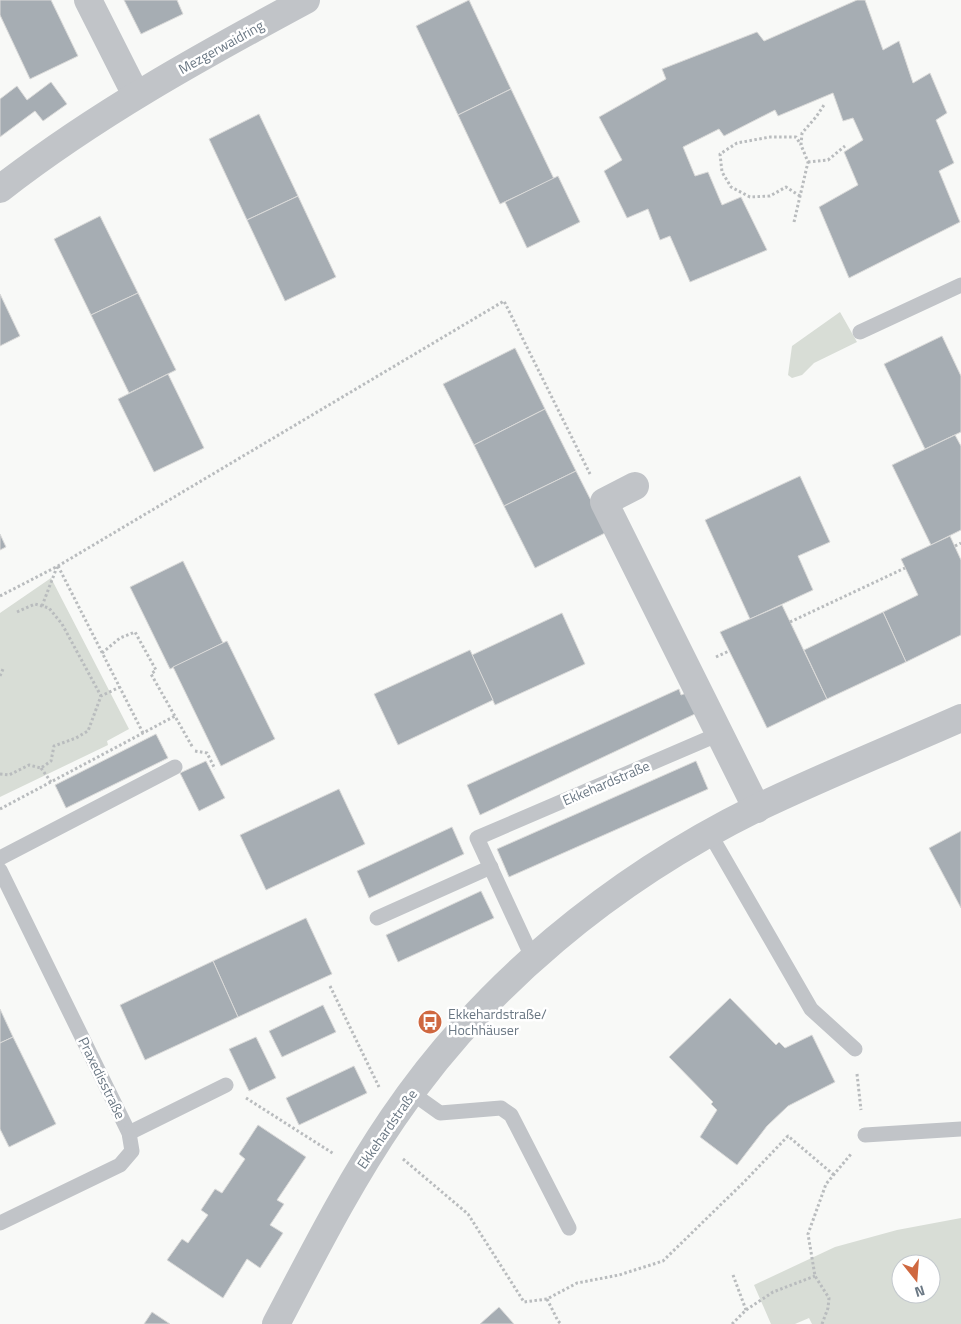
<svg xmlns="http://www.w3.org/2000/svg" width="961" height="1324" viewBox="0 0 961 1324" font-family="'Titillium Web',sans-serif">
<rect width="100%" height="100%" fill="#f8f9f7"/>
<g fill="#d8ddd6" fill-rule="evenodd">
<path d="M840,312L857,342L814,363L802,375L792,378L788,375L792,346Z"/>
<path d="M51,578L129,729L107,741L108,745L0,797V613Z"/>
<path d="M961,1218V1324H812L809,1318L795,1324H771L754,1285L835,1247L897,1230ZM901,1264H931V1294H901Z"/>
</g>
<g fill="#a6adb3" stroke="#dadad9">
<path d="M0,0H51L78,56L30,79L0,15Z"/>
<path d="M124,0H177L183,14L141,34Z"/>
<path d="M469,0L511,89L458,115L416,26Z"/>
<path d="M857,0H865L883,50L899,41L913,83L930,73L947,113L936,120L954,163L939,171L960,222L849,278L819,207L858,185L844,152L863,140L853,118L843,121L833,93L778,116L775,110L724,136L719,129L683,147L695,176L708,172L722,205L741,197L767,250L690,282L670,236L660,240L648,209L627,218L604,171L622,160L599,117L666,79L662,69L757,32L764,41Z"/>
<path d="M51,82L67,104L43,121L35,111L0,137V99L17,86L27,100Z"/>
<path d="M511,89L554,179L500,204L458,115Z"/>
<path d="M259,114L298,196L247,220L209,139Z"/>
<path d="M558,176L580,222L527,248L505,202Z"/>
<path d="M298,196L336,277L285,301L247,220Z"/>
<path d="M100,216L138,293L91,315L54,239Z"/>
<path d="M138,293L176,370L129,393L91,315Z"/>
<path d="M0,294L20,336L0,346Z"/>
<path d="M942,336L961,376V432L925,449L884,364Z"/>
<path d="M515,348L545,409L474,445L443,384Z"/>
<path d="M168,374L204,448L154,472L118,399Z"/>
<path d="M545,409L576,471L504,506L474,445Z"/>
<path d="M955,435L961,446V530L931,545L892,465Z"/>
<path d="M576,471L607,532L535,568L504,506Z"/>
<path d="M800,476L830,542L798,556L813,590L750,619L705,520Z"/>
<path d="M0,534L6,547L0,550Z"/>
<path d="M950,536L961,560V635L906,662L883,612L918,595L901,559Z"/>
<path d="M183,561L223,643L170,669L130,587Z"/>
<path d="M782,605L827,699L767,728L720,632Z"/>
<path d="M883,612L906,662L827,699L804,650Z"/>
<path d="M562,613L585,664L495,705L472,655Z"/>
<path d="M227,641L275,739L221,766L173,667Z"/>
<path d="M470,650L493,700L398,745L374,694Z"/>
<path d="M679,689L681,695L689,692L697,713L480,815L467,785Z"/>
<path d="M156,734L168,758L66,808L55,785Z"/>
<path d="M206,761L225,798L199,811L180,773Z"/>
<path d="M696,761L708,789L509,877L497,849Z"/>
<path d="M339,789L365,844L266,890L240,835Z"/>
<path d="M452,827L464,854L369,898L357,871Z"/>
<path d="M961,831V908L929,848Z"/>
<path d="M481,891L494,918L398,962L386,935Z"/>
<path d="M306,918L332,974L238,1017L213,961Z"/>
<path d="M213,961L238,1017L145,1060L120,1005Z"/>
<path d="M730,998L776,1045L779,1042L785,1048L812,1035L835,1082L788,1106L767,1126L737,1165L700,1137L717,1110L711,1104L713,1102L669,1057Z"/>
<path d="M323,1005L336,1032L282,1057L269,1031Z"/>
<path d="M0,1009L13,1037L0,1043Z"/>
<path d="M13,1037L56,1124L9,1147L0,1129V1043Z"/>
<path d="M256,1037L276,1078L249,1091L229,1049Z"/>
<path d="M354,1066L367,1093L299,1125L286,1098Z"/>
<path d="M258,1125L306,1157L277,1200L284,1204L270,1225L283,1233L260,1268L247,1259L223,1298L167,1260L182,1239L188,1243L208,1215L201,1210L215,1189L222,1193L245,1159L239,1154Z"/>
<path d="M499,1307L514,1324H480Z"/>
<path d="M152,1312L170,1324H144Z"/>
</g>
<g fill="none" stroke-linecap="round" stroke-linejoin="round">
<g stroke="#b9bcbe" stroke-width="3" stroke-dasharray="2.5 2.5" stroke-linecap="butt">
<path d="M808,162L828,160L845,146"/>
<path d="M800,196L786,187L770,196L750,197L731,187L722,172L720,154L737,143L770,137H796L801,145"/>
<path d="M794,222L808,162L801,145L802,133L816,117L824,105"/>
<path d="M955,546L961,543"/>
<path d="M58,566L143,733"/>
<path d="M0,596L58,566L504,301L590,474"/>
<path d="M42,606L57,567"/>
<path d="M17,612L35,604L49,608L62,624L101,696"/>
<path d="M790,622L905,568"/>
<path d="M102,653L120,638L135,632L156,670L151,674L193,748"/>
<path d="M716,657L729,651"/>
<path d="M0,676L3,669"/>
<path d="M195,751L207,753L215,769"/>
<path d="M41,768L51,782"/>
<path d="M0,774L9,775L29,765L41,768L51,761L54,746L76,738L88,731L101,696L120,687"/>
<path d="M0,809L175,716"/>
<path d="M330,986L379,1087"/>
<path d="M857,1074L861,1110"/>
<path d="M246,1098L334,1154"/>
<path d="M403,1159L468,1214L524,1302L547,1299L577,1283L619,1275L663,1261L745,1181L788,1136L834,1175"/>
<path d="M733,1275L746,1310"/>
<path d="M547,1299L558,1321L561,1324"/>
<path d="M732,1324L746,1310L773,1292L815,1276"/>
<path d="M822,1324L828,1308L829,1298L815,1276L808,1234L826,1184L851,1154"/>
</g>
<g stroke="#c1c4c8" stroke-width="15">
<path d="M860,332L961,285"/>
<path d="M710,834L811,1009L855,1049"/>
<path d="M0,858L175,767"/>
<path d="M0,870L129,1133L132,1151L120,1165L0,1223"/>
<path d="M377,918L491,867"/>
<path d="M533,959L477,838L719,734"/>
<path d="M412,1093L440,1113L501,1108L511,1115L569,1228"/>
<path d="M129,1133L226,1085"/>
<path d="M865,1135L961,1129"/>
</g>
<g stroke="#c1c4c8" stroke-width="28">
<path d="M88,0L136,95"/>
<path d="M0,189C95,115 200,57 306,0"/>
<path d="M635,486L604,502L757,809"/>
<path d="M276,1324C313,1254 348,1184 393,1118C483,985 613,879 757,808C824,776 893,748 961,718"/>
</g>
</g>
<defs>
<symbol id="bus-disc" viewBox="-11 -11 22 22"><circle r="9.5" fill="#cf6840" stroke="#fff"/><path d="M-5-6H5V4H4V6H2V4H-2V6H-4V4H-5ZM-3.5-4V0h7V-4ZM-3.5 1.2v1.5H-2V1.2ZM2 1.2v1.5H3.5V1.2Z" fill="#fff"/></symbol>
</defs>
<g fill-rule="evenodd">
<use href="#bus-disc" x="416" y="1008" width="28" height="28"/>
</g>
<g text-anchor="middle" stroke-width="5" stroke-linejoin="round" paint-order="stroke">
<g font-size="14" fill="#6b7884" stroke="#fff">
<text transform="translate(221 47) rotate(-29)" y="5">Mezgerwaidring</text>
<text transform="translate(606 783) rotate(-23)" y="5">Ekkehardstraße</text>
<text transform="translate(102 1078) rotate(64)" y="5">Praxedisstraße</text>
<text transform="translate(387 1129) rotate(-55)" y="5">Ekkehardstraße</text>
</g>
<g font-size="14" fill="#6b7884" stroke="#fff" text-anchor="start">
<text x="448" y="1019">Ekkehardstraße/<tspan x="448" dy="16">Hochhäuser</tspan></text>
</g>
</g>
<g transform="translate(916 1279) rotate(163)"><circle r="24" fill="#ffffff" stroke="#c4c9ce"/>
<path d="M0-4L9 19L0 12L-9 19Z" fill="#cf6840"/>
<text y="-8" font-size="14" font-weight="bold" text-anchor="middle" fill="#6b7884">N</text>
</g>
</svg>
